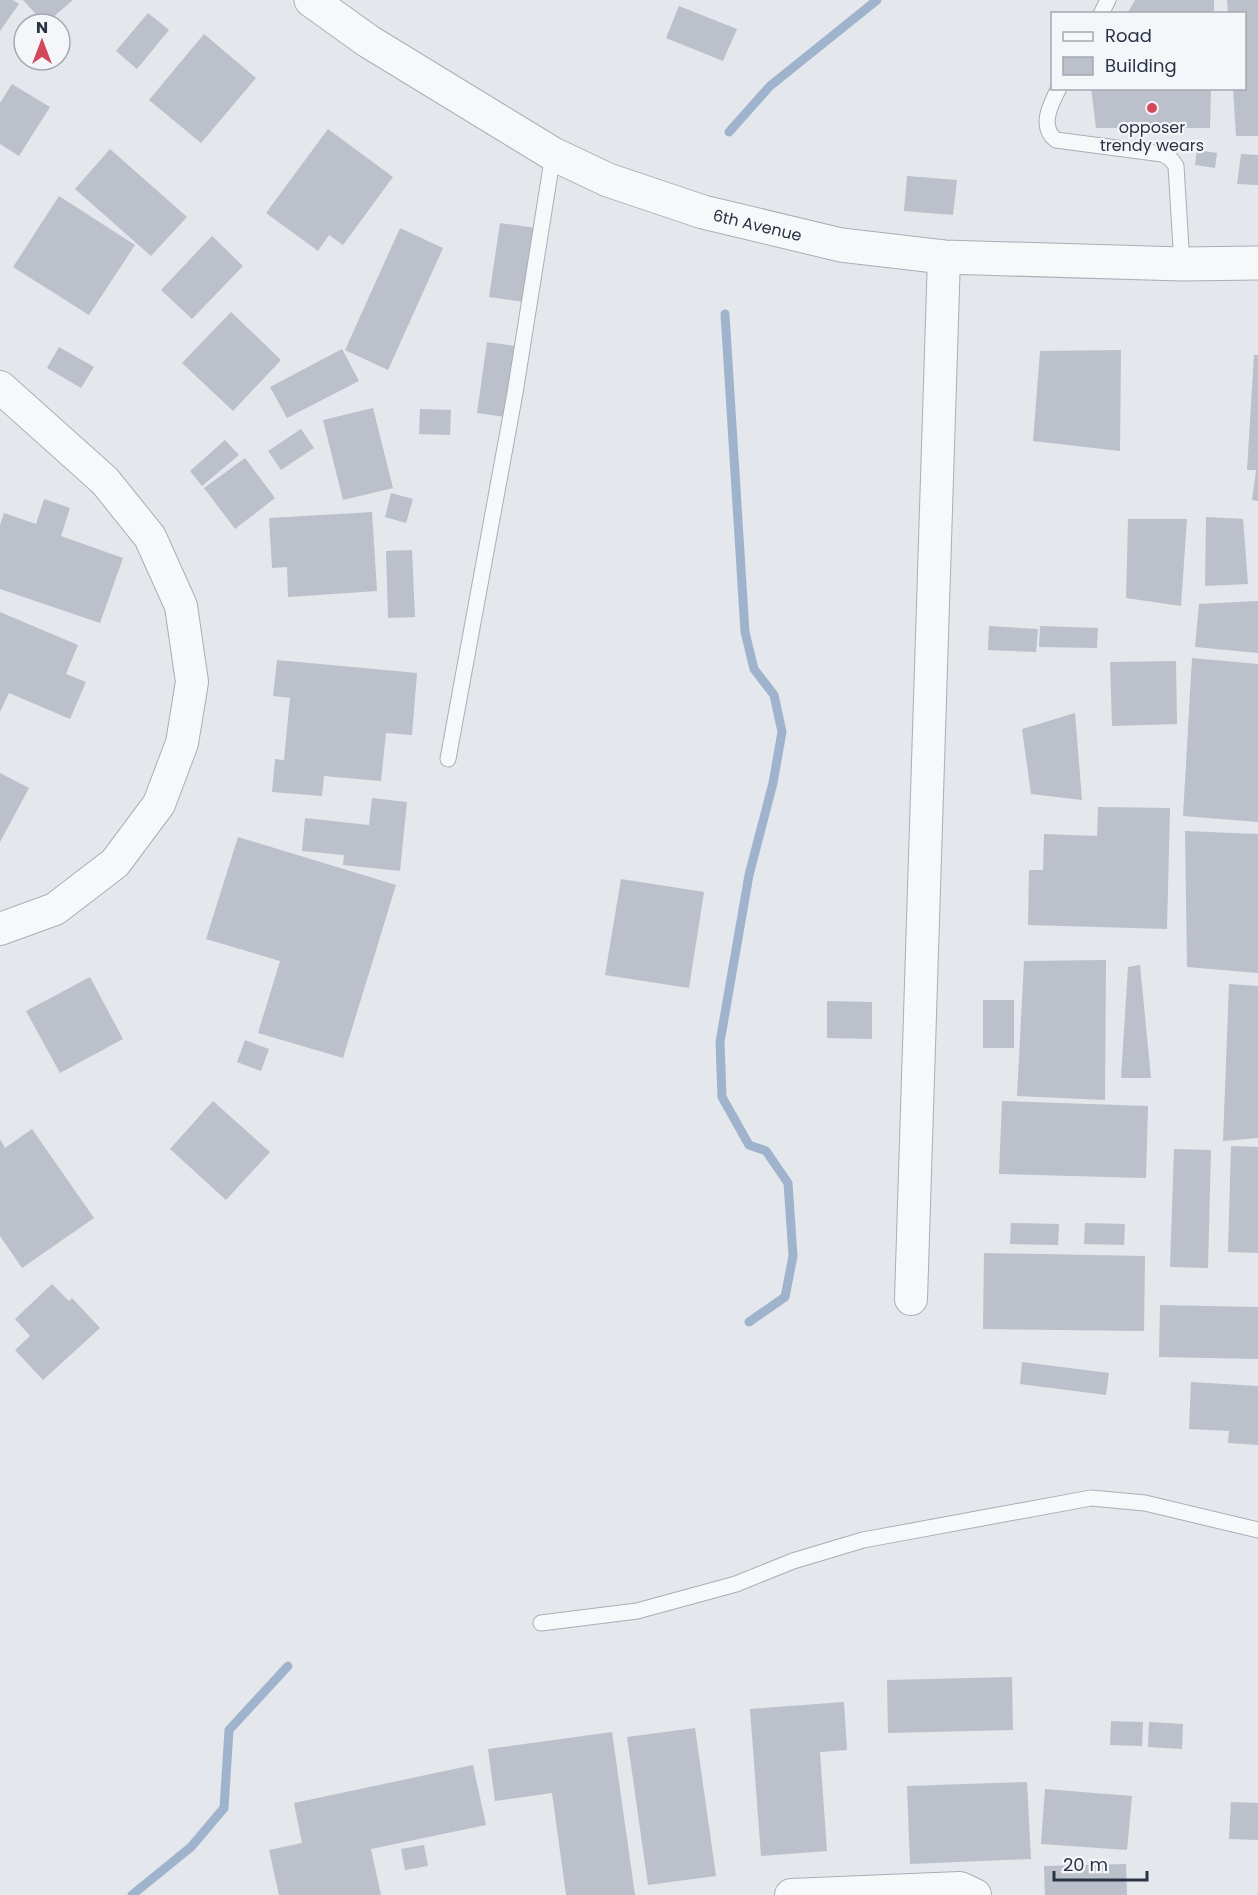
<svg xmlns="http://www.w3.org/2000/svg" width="1258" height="1895" viewBox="0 0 1258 1895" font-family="Poppins,sans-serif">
<rect width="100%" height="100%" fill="#e4e7ec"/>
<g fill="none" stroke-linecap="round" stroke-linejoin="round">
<g stroke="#9fb4cc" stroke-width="9">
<path d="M729,132L770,86L877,0"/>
<path d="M725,314L745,632L754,669L774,695L782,732L773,783L749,875L720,1042L722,1097L749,1145L766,1151L788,1183L793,1256L785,1297L749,1322"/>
<path d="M132,1895L191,1847L224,1808L229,1730L288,1666"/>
</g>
</g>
<g fill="#bbc0ca">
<path d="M0,0H13L19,4L0,31Z"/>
<path d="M23,0H73L45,24Z"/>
<path d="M1135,0H1214V14H1127Z"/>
<path d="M1227,0H1258V136H1236L1233,88H1244V14H1228Z"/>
<path d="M679,6L737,29L723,61L666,38Z"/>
<path d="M148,13L169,30L137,69L116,51Z"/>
<path d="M204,34L256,78L201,143L149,100Z"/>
<path d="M12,84L50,107L19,156L0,144V103Z"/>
<path d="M1091,88H1211L1210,128H1096Z"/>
<path d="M328,129L393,177L343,245L329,235L318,251L266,213Z"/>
<path d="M110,149L187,217L151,256L75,189Z"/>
<path d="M1197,150L1217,153L1215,168L1195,165Z"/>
<path d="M1241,154L1258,155V185L1237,184Z"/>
<path d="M907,176L957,180L953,215L904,211Z"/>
<path d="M59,196L135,245L89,315L13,267Z"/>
<path d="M500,223L536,228L524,302L489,297Z"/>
<path d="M400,228L443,248L388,370L345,350Z"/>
<path d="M212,236L243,266L192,319L161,290Z"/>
<path d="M231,312L281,360L233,411L182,363Z"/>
<path d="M487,342L515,346L505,417L477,413Z"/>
<path d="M59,347L94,367L81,388L47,368Z"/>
<path d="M342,349L359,381L287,418L270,387Z"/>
<path d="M1121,350L1120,451L1033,441L1040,351Z"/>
<path d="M1254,355H1258V501L1252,500L1256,470H1247Z"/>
<path d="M373,408L393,488L343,500L323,420Z"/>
<path d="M420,409L451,410L450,435L419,434Z"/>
<path d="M301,429L314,448L281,470L268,451Z"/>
<path d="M225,440L239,455L202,486L190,471Z"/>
<path d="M245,458L275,498L235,529L204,488Z"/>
<path d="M391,493L413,499L406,523L385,517Z"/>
<path d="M44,499L70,508L61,536L123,558L100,623L0,589V525L4,513L36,524Z"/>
<path d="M372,512L377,591L288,597L287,567L272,568L269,518Z"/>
<path d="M1206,517L1243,519L1248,584L1205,586Z"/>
<path d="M1128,519H1187L1181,606L1126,598Z"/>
<path d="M412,550L415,617L388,618L386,551Z"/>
<path d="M1258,601V653L1195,647L1199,604Z"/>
<path d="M0,612L78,645L66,674L86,682L70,719L9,693L0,712Z"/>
<path d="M989,626L1038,629L1036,652L988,650Z"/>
<path d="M1040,626L1098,628L1097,648L1039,647Z"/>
<path d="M1192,658L1258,664V822L1183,816Z"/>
<path d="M277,660L417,673L412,735L386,733L381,781L324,776L322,796L272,792L275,759L284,760L290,698L273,696Z"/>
<path d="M1176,661L1177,724L1112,726L1110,662Z"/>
<path d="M1075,713L1082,800L1031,794L1022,729Z"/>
<path d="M0,773L29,788L0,842Z"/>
<path d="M372,798L407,802L400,871L343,865L344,855L302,851L305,818L369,825Z"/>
<path d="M1098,807L1170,808L1167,929L1028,925L1029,870H1043L1044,834L1097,836Z"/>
<path d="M1185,831L1258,834V973L1187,967Z"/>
<path d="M238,837L396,885L343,1058L258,1033L280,961L206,939Z"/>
<path d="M621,879L704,892L689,988L605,975Z"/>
<path d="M1106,960L1105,1100L1017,1096L1024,961Z"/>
<path d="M1140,965L1151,1078H1121L1128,967Z"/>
<path d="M90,977L123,1039L60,1073L26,1011Z"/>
<path d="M1229,984L1258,986V1138L1223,1141Z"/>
<rect x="983" y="1000" width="31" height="48"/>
<path d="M827,1001L872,1002V1039L827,1038Z"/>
<path d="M245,1040L269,1049L261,1071L237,1062Z"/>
<path d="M213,1101L270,1152L226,1200L170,1149Z"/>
<path d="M1002,1101L1148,1106L1146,1178L999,1174Z"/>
<path d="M32,1129L94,1218L22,1268L0,1236V1139L5,1148Z"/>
<path d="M1231,1146L1258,1147V1253L1228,1252Z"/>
<path d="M1174,1149L1211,1150L1208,1268L1170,1267Z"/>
<path d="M1011,1223L1059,1224L1058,1245L1010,1244Z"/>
<path d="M1085,1223L1125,1224L1124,1245L1084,1244Z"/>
<path d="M984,1253L1145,1256L1144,1331L983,1329Z"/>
<path d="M52,1284L69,1301L72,1298L100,1328L43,1380L15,1350L30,1336L15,1319Z"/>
<path d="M1160,1305L1258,1307V1359L1159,1357Z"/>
<path d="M1022,1362L1109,1373L1106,1395L1020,1384Z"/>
<path d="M1191,1382L1258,1386V1445L1228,1443L1229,1431L1189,1429Z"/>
<path d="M1012,1677L1013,1730L888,1733L887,1680Z"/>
<path d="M844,1702L847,1750L820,1752L827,1851L761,1856L750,1709Z"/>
<path d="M1111,1721L1143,1722L1142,1746L1110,1745Z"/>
<path d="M1149,1722L1183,1724L1182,1749L1148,1747Z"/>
<path d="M695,1728L716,1876L648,1885L627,1737Z"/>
<path d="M612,1732L635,1895H566L552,1793L495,1801L488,1749Z"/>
<path d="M473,1765L486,1825L371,1849L381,1895H279L269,1850L302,1843L294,1803Z"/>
<path d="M1027,1782L1031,1859L910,1864L907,1786Z"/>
<path d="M1045,1789L1132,1796L1127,1850L1041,1844Z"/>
<path d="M1231,1802L1258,1803V1840L1229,1839Z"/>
<path d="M424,1845L428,1866L405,1870L401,1849Z"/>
<path d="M1126,1864L1127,1895H1045L1044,1866Z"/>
</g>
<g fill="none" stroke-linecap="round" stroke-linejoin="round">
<defs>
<g id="service">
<path d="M1101,14L1108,0"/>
<path d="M1059,88C1050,105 1039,127 1056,140L1162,154L1170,158L1176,166L1182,264"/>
<path d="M448,759L515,393L553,154"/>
<path d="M541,1623L637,1611L736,1584L793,1561L863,1540L1091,1498L1145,1503L1258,1530"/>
</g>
<g id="minor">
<path d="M0,387L105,481L150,537L181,606L192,682L182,743L159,804L115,863L55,909L0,929"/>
<path d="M911,1299L944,257"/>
<path d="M791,1895L960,1888L975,1895"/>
</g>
<g id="tertiary">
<path id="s1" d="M311,0L368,41L553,154L608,180L703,212L841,245L944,257L1182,264L1258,263"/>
</g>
</defs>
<use href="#service" stroke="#a9aeb7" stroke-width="17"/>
<use href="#minor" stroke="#a9aeb7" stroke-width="34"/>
<use href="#tertiary" stroke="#a9aeb7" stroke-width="35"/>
<use href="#service" stroke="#f7f8fa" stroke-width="15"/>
<use href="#minor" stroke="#f7f8fa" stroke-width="32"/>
<use href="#tertiary" stroke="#f7f8fa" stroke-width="33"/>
</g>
<circle fill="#d1495b" stroke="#f4f6f9" stroke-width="2" cx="1152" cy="108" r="6"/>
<g text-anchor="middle" stroke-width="4.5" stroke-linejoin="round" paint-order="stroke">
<g font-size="16" fill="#2b3445" stroke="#f4f6f9">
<text x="1152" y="133">opposer<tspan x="1152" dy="18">trendy wears</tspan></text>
</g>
<g font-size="16" fill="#2b3445" stroke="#f4f6f9">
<text dy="6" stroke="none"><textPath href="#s1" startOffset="504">6th Avenue</textPath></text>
</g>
</g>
<rect x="1051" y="12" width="195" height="78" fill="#f4f6f9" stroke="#a4a8b1" stroke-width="1.5"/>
<rect x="1063" y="32" width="30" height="9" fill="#f7f8fa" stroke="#a4a8b1" stroke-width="1.5"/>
<text x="1105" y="42" font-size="18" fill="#2b3445">Road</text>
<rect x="1063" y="57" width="30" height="18" fill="#bbc0ca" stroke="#a4a8b1" stroke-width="1.5"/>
<text x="1105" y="72" font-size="18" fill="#2b3445">Building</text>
<g transform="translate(42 42)"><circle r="28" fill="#f4f6f9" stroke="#a4a8b1" stroke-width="1.5"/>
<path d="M0-4.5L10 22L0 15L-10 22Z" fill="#d1495b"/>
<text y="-9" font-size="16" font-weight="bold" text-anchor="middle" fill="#2b3445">N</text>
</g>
<path d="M1054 1871v9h93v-9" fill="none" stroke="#2b3445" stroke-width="3"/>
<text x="1063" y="1871" font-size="18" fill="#2b3445" stroke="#f4f6f9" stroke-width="4.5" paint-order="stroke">20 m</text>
</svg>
